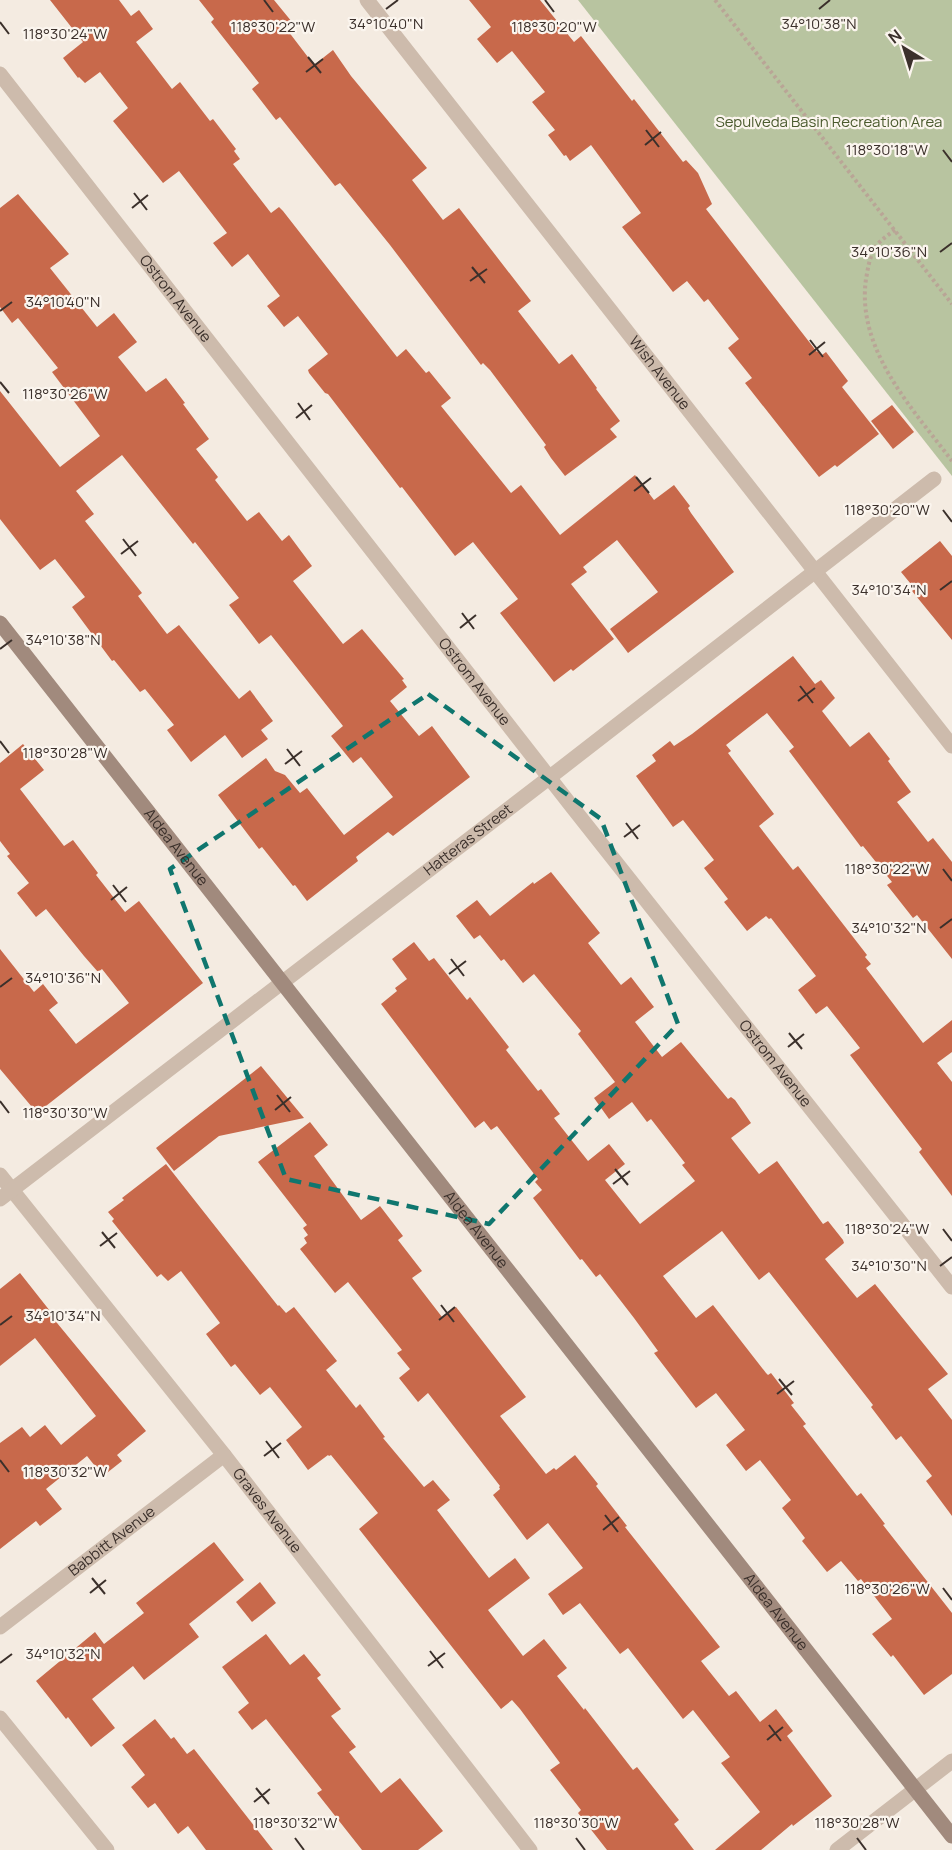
<svg xmlns="http://www.w3.org/2000/svg" width="952" height="1850" viewBox="0 0 952 1850" font-family="Manrope,sans-serif">
<rect width="100%" height="100%" fill="#f4ebe1"/>
<path fill="#b8c4a0" d="M578,0H952V476Z"/>
<g fill="#c8694b">
<path d="M50,0H119L131,16L139,10L153,29L136,42L172,89L180,82L210,121L213,119L236,149L234,151L240,159L233,164L271,213L279,207L283,211L397,357L406,349L426,373L429,371L451,398L441,406L511,493L521,485L560,535L635,475L654,500L674,485L690,506L688,508L691,513L734,572L628,653L610,629L658,592L617,540L583,567L587,572L571,584L614,639L573,671L571,669L554,682L500,613L518,599L473,542L455,556L402,487L400,488L328,394L325,393L309,373L308,370L328,354L298,316L284,327L267,306L280,296L248,254L232,267L213,243L227,233L179,171L163,183L113,121L128,108L100,72L85,83L79,77L78,78L63,58L83,42Z"/>
<path d="M199,0H274L292,22L285,27L314,65L333,50L351,76L427,168L412,180L443,220L459,208L531,301L518,311L559,364L572,354L597,388L596,389L620,421L610,429L617,437L565,476L551,458L544,447L546,445L490,370L483,363L481,365L390,245L340,183L335,186L280,117L276,120L252,89L259,83L211,22L214,19Z"/>
<path d="M469,0H540L574,42L581,36L632,101L634,99L683,162L686,160L698,173L712,204L706,209L817,352L818,351L822,355L826,352L848,381L842,387L879,434L837,467L835,465L819,477L745,383L752,378L728,348L739,339L708,299L704,302L687,281L673,292L622,227L641,213L591,145L570,161L566,155L564,156L548,135L555,130L532,102L545,92L512,51L497,63L477,39L491,27Z"/>
<path d="M18,194L69,254L50,268L97,327L114,313L137,342L118,357L146,392L166,378L185,403L183,404L209,439L196,449L218,477L215,480L247,521L259,512L282,541L289,535L312,566L293,581L343,644L362,629L404,679L402,680L407,687L390,701L419,736L432,726L470,777L393,836L388,832L356,857L358,861L307,901L295,885L293,886L262,847L259,849L218,795L266,758L275,771L285,775L300,793L307,788L344,835L393,797L361,757L353,763L331,736L343,726L271,635L259,644L229,605L239,598L195,542L193,544L122,455L76,491L94,514L85,521L142,593L138,596L167,634L179,625L239,699L250,690L273,721L261,730L268,739L242,758L225,735L191,762L167,730L174,725L145,689L140,692L114,660L112,661L72,607L85,597L55,559L40,570L0,519V391L60,467L100,436L52,372L58,368L18,318L12,323L0,307V208Z"/>
<path d="M892,405L914,432L893,449L871,421Z"/>
<path d="M940,541L952,556V640L912,591L915,589L901,572Z"/>
<path d="M793,656L815,684L821,680L835,698L822,711L850,747L869,732L890,759L888,761L911,792L897,802L928,842L933,838L952,862V959L917,915L913,918L887,885L892,882L863,846L861,847L789,751L794,747L767,713L726,745L731,751L728,753L774,814L759,826L793,870L798,866L867,955L865,957L871,964L866,968L923,1043L952,1020V1052L937,1063L952,1082V1196L919,1152L922,1149L850,1055L860,1048L827,1006L816,1014L798,990L816,976L771,918L769,919L766,916L747,931L724,902L728,899L704,868L714,860L683,820L673,827L636,776L656,761L652,755L670,741L674,746L692,734Z"/>
<path d="M23,744L44,770L20,789L64,846L73,840L98,873L96,875L125,912L139,901L203,983L37,1113L0,1069V949L34,992L43,984L58,1003L49,1010L76,1044L129,1003L102,969L98,972L84,956L46,909L36,917L17,893L29,883L7,856L10,854L0,841V763Z"/>
<path d="M551,872L600,933L588,943L621,985L631,977L654,1007L635,1022L662,1057L681,1042L728,1099L731,1097L735,1100L751,1123L731,1138L759,1174L777,1161L823,1224L828,1221L843,1240L844,1243L825,1259L857,1298L875,1284L948,1374L928,1389L952,1420V1516L926,1481L932,1476L901,1436L896,1440L871,1407L873,1405L769,1272L759,1280L722,1231L663,1276L696,1318L713,1305L766,1373L768,1375L771,1373L794,1403L791,1405L806,1424L803,1426L857,1496L861,1493L885,1524L883,1525L952,1613V1674L924,1695L893,1655L891,1657L872,1634L892,1619L861,1579L858,1581L841,1561L827,1572L802,1541L805,1538L782,1508L791,1500L760,1460L746,1471L726,1445L745,1430L716,1393L696,1408L654,1353L658,1351L634,1318L600,1274L596,1277L582,1259L580,1260L533,1198L542,1190L535,1182L538,1179L497,1126L491,1130L484,1121L475,1128L381,1004L397,991L395,988L407,979L392,959L414,942L429,961L434,958L467,1000L470,997L509,1047L506,1050L538,1091L541,1089L560,1114L554,1118L588,1161L609,1144L625,1164L605,1180L640,1224L695,1181L682,1165L685,1163L651,1119L647,1122L632,1102L609,1119L594,1098L615,1082L578,1034L581,1031L534,974L523,983L504,959L501,961L480,935L474,939L456,916L477,900L490,916L533,882L534,884Z"/>
<path d="M261,1066L304,1118L219,1136L174,1171L156,1148Z"/>
<path d="M310,1122L328,1145L314,1156L361,1220L380,1206L403,1236L398,1240L422,1271L412,1278L442,1317L456,1307L526,1397L500,1416L546,1474L554,1468L556,1470L575,1455L598,1484L596,1486L627,1526L625,1527L720,1647L701,1661L729,1696L736,1691L760,1722L776,1709L793,1731L787,1736L832,1796L793,1826L792,1824L761,1850H715L760,1812L721,1763L730,1757L693,1710L683,1719L628,1648L620,1654L580,1603L563,1615L548,1594L583,1568L548,1523L527,1540L493,1495L500,1489L499,1487L500,1486L428,1393L418,1402L399,1378L410,1369L397,1353L402,1350L348,1282L335,1293L300,1249L307,1243L304,1238L308,1235L303,1228L307,1225L258,1162Z"/>
<path d="M166,1164L278,1306L279,1305L286,1313L294,1307L337,1361L326,1370L356,1408L360,1404L385,1437L383,1438L424,1487L433,1480L450,1500L437,1510L489,1578L515,1558L530,1578L488,1610L523,1656L544,1639L567,1668L557,1676L584,1710L585,1708L633,1770L637,1767L679,1820L674,1824L694,1850H607L578,1813L581,1810L550,1770L560,1763L520,1709L512,1700L501,1709L359,1529L378,1513L331,1455L329,1456L328,1455L308,1470L286,1440L302,1427L270,1387L260,1395L235,1364L231,1367L206,1334L220,1323L181,1271L168,1281L161,1274L157,1277L112,1221L114,1219L108,1212L124,1200L122,1198Z"/>
<path d="M20,1273L50,1311L48,1312L146,1431L117,1455L122,1461L103,1476L87,1456L46,1489L62,1509L40,1526L36,1521L0,1549V1443L22,1427L30,1437L45,1425L61,1445L96,1416L35,1338L0,1366V1289Z"/>
<path d="M214,1542L244,1580L189,1624L199,1637L144,1680L133,1666L92,1699L115,1728L91,1747L68,1717L66,1719L36,1681L95,1632L104,1644L144,1613L136,1603Z"/>
<path d="M260,1582L276,1603L252,1622L236,1602Z"/>
<path d="M266,1634L290,1665L304,1654L321,1675L317,1678L341,1709L331,1716L356,1747L349,1752L381,1793L400,1778L443,1831L418,1850H362L317,1793L322,1790L266,1719L252,1730L238,1712L249,1703L222,1667Z"/>
<path d="M155,1719L171,1739L174,1737L187,1754L194,1749L273,1850H206L188,1826L178,1834L155,1803L148,1808L131,1787L145,1775L122,1745Z"/>
</g>
<g fill="none" stroke-linecap="round" stroke-linejoin="round">
<g stroke="#b9a596" stroke-width="4" stroke-dasharray="3 3" stroke-linecap="butt">
<path d="M715,0L952,304"/>
<path d="M895,230C888,235 879,241 875,248C869,258 868,269 866,279C856,350 913,409 952,461"/>
</g>
<g stroke="#cdbbac" stroke-width="15">
<path id="s1" d="M367,0L952,746"/>
<path id="s2" d="M0,74L573,808L952,1287"/>
<path id="s3" d="M0,1175L224,1455L530,1850"/>
<path id="s4" d="M0,1199L550,777L934,479"/>
<path id="s5" d="M0,1627L224,1455"/>
<path d="M0,1718L107,1850"/>
<path d="M837,1850L952,1761"/>
</g>
<path stroke="#a18a7d" stroke-width="15" id="s6" d="M0,623L952,1836"/>
</g>
<path fill="none" stroke="#0f766e" stroke-width="4.5" stroke-dasharray="12 8" stroke-linejoin="round" d="M428,694L601,819L678,1024L489,1224L286,1179L170,869Z"/>
<path fill="none" stroke="#3b302b" stroke-width="2" d="M264,0L273,12M545,0L554,12M386,9L398,0M819,9L830,0M0,22L9,34M308,57L321,73M306,72L323,59M646,130L659,147M645,145L661,132M943,150L952,162M134,193L147,210M132,208L148,195M940,252L952,243M472,267L485,283M470,281L487,269M0,311L12,302M810,340L823,357M809,355L825,342M0,382L9,393M298,403L310,420M296,418L312,405M636,477L649,493M634,491L651,478M943,510L952,522M123,539L136,556M121,554L138,541M940,590L952,581M462,613L474,629M460,628L476,615M0,649L12,640M800,686L813,703M798,701L815,688M0,741L9,753M287,749L300,766M285,764L302,751M626,823L638,839M624,837L640,825M943,869L952,881M113,885L126,902M111,900L127,887M940,928L952,919M451,959L464,976M449,974L466,961M0,987L12,978M789,1033L802,1049M788,1047L804,1034M277,1095L290,1112M0,1101L9,1113M275,1110L291,1097M615,1169L628,1185M613,1184L630,1171M943,1229L952,1241M102,1232L115,1248M100,1246L117,1233M940,1266L952,1257M441,1305L454,1322M439,1320L455,1307M0,1325L12,1316M779,1379L792,1395M777,1394L794,1381M266,1441L279,1458M264,1456L281,1443M0,1460L9,1472M605,1515L618,1532M603,1530L619,1517M92,1578L105,1594M943,1588L952,1600M90,1593L106,1580M430,1651L443,1668M0,1663L12,1654M428,1666L445,1653M769,1725L781,1741M767,1740L783,1727M256,1788L269,1804M254,1802L270,1789M295,1838L304,1850M576,1838L585,1850M857,1838L866,1850"/>
<g text-anchor="middle" stroke-width="4.5" stroke-linejoin="round" paint-order="stroke">
<g font-size="15" fill="#4a5a2e" stroke="#fbf5ee">
<text x="829" y="127">Sepulveda Basin Recreation Area</text>
</g>
<g font-size="15" fill="#3b302b" stroke="#fbf5ee">
<text dy="5" stroke="none"><textPath href="#s2" startOffset="285">Ostrom Avenue</textPath></text>
<text dy="5" stroke="none"><textPath href="#s1" startOffset="474">Wish Avenue</textPath></text>
<text dy="5" stroke="none"><textPath href="#s2" startOffset="771">Ostrom Avenue</textPath></text>
<text dy="5" stroke="none"><textPath href="#s4" startOffset="590">Hatteras Street</textPath></text>
<text dy="5" stroke="none"><textPath href="#s6" startOffset="285">Aldea Avenue</textPath></text>
<text dy="5" stroke="none"><textPath href="#s2" startOffset="1257">Ostrom Avenue</textPath></text>
<text dy="5" stroke="none"><textPath href="#s6" startOffset="771">Aldea Avenue</textPath></text>
<text dy="5" stroke="none"><textPath href="#s3" startOffset="429">Graves Avenue</textPath></text>
<text dy="5" stroke="none"><textPath href="#s5" startOffset="141">Babbitt Avenue</textPath></text>
<text dy="5" stroke="none"><textPath href="#s6" startOffset="1257">Aldea Avenue</textPath></text>
</g>
</g>
<g font-size="15" text-anchor="middle" fill="#3b302b" stroke="#fbf5ee" stroke-width="4.5" stroke-linejoin="round" paint-order="stroke">
<text x="386" y="29">34°10'40"N</text>
<text x="819" y="29">34°10'38"N</text>
<text x="273" y="32">118°30'22"W</text>
<text x="554" y="32">118°30'20"W</text>
<text x="65" y="39">118°30'24"W</text>
<text x="887" y="155">118°30'18"W</text>
<text x="889" y="257">34°10'36"N</text>
<text x="63" y="307">34°10'40"N</text>
<text x="65" y="399">118°30'26"W</text>
<text x="887" y="515">118°30'20"W</text>
<text x="889" y="595">34°10'34"N</text>
<text x="63" y="645">34°10'38"N</text>
<text x="65" y="758">118°30'28"W</text>
<text x="887" y="874">118°30'22"W</text>
<text x="889" y="933">34°10'32"N</text>
<text x="63" y="983">34°10'36"N</text>
<text x="65" y="1118">118°30'30"W</text>
<text x="887" y="1234">118°30'24"W</text>
<text x="889" y="1271">34°10'30"N</text>
<text x="63" y="1321">34°10'34"N</text>
<text x="65" y="1477">118°30'32"W</text>
<text x="887" y="1594">118°30'26"W</text>
<text x="63" y="1659">34°10'32"N</text>
<text x="295" y="1828">118°30'32"W</text>
<text x="576" y="1828">118°30'30"W</text>
<text x="857" y="1828">118°30'28"W</text>
</g>
<g transform="translate(904 48) rotate(322)" stroke="#fbf5ee" stroke-width="4.5" paint-order="stroke">
<path d="M0-4.5L10 22L0 15L-10 22Z" fill="#3b302b"/>
<text y="-9" font-size="16" font-weight="bold" text-anchor="middle" fill="#3b302b">N</text>
</g>
</svg>
